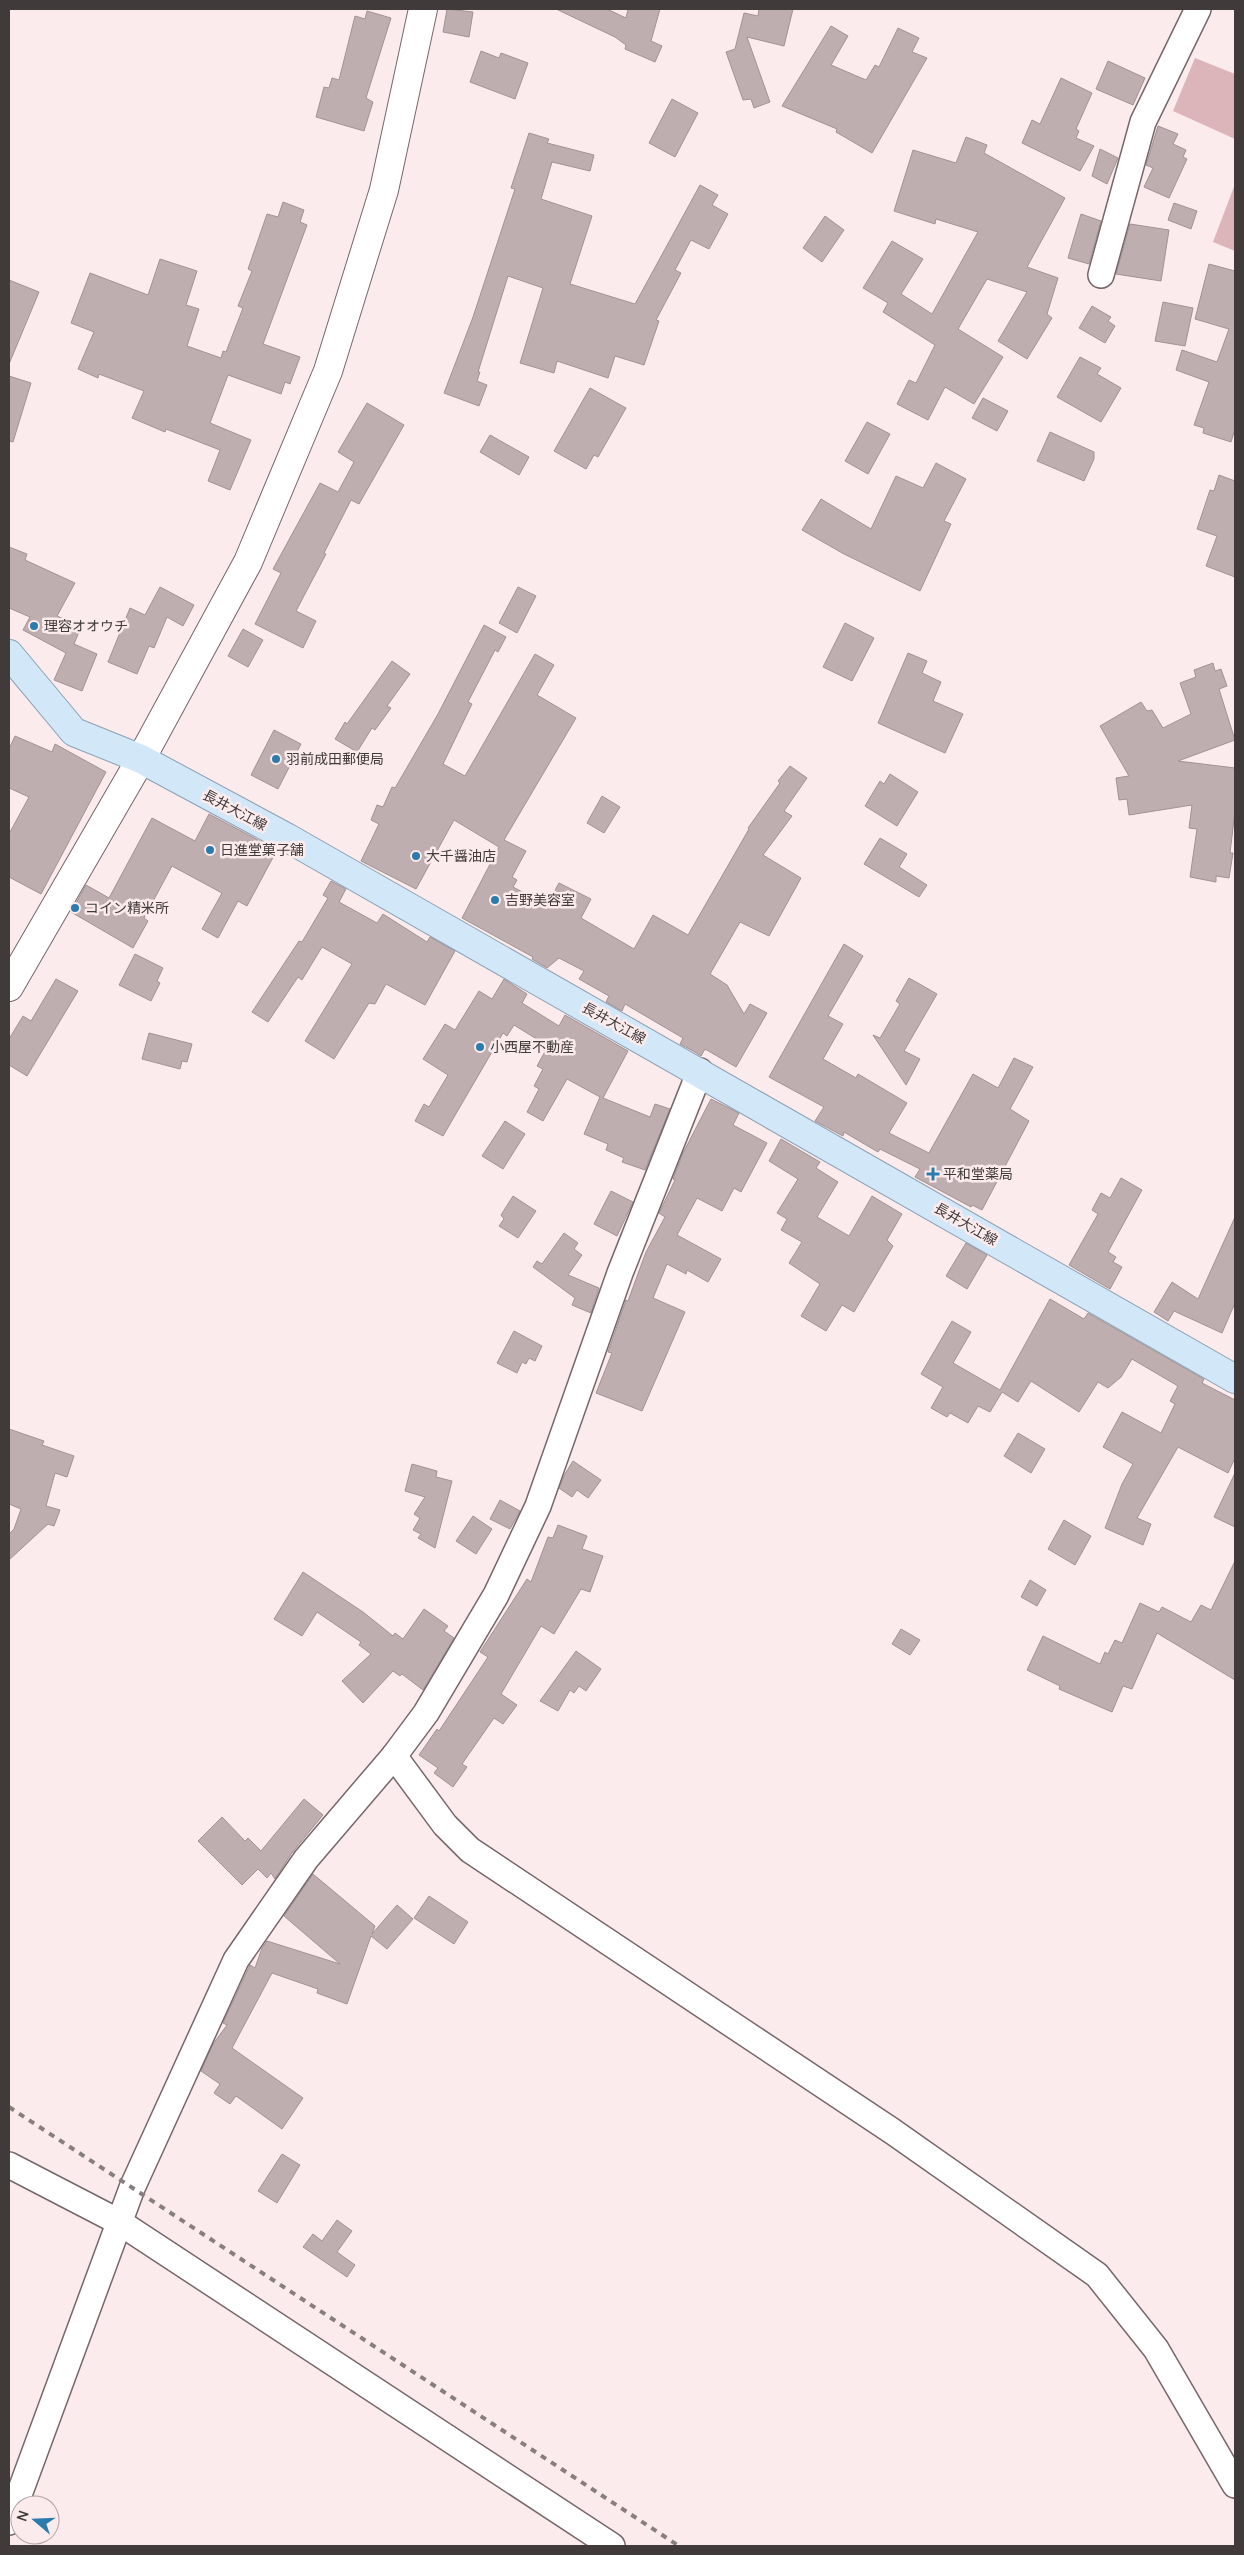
<svg xmlns="http://www.w3.org/2000/svg" width="1244" height="2555" viewBox="0 0 1244 2555" font-family="Manrope,'Noto Sans JP',sans-serif">
<rect width="100%" height="100%" fill="#fcebec"/>
<g fill="#dbb5b9">
<path d="M1195,58L1235,74V139L1173,111Z"/>
<path d="M1235,184V251L1213,242Z"/>
</g>
<g fill="#beaeb0" stroke="#a29294">
<path d="M447,9L473,12L469,37L443,32Z"/>
<path d="M556,9H607L626,18L628,9H660L651,41L662,46L655,62L625,49L626,45L615,37Z"/>
<path d="M759,9H793L784,46L747,37L770,102L754,108L751,99L743,100L726,52L735,49L744,13L758,16Z"/>
<path d="M367,11L391,18L366,98L373,102L364,131L316,117L324,87L329,88L332,78L339,80L355,16L365,19Z"/>
<path d="M831,26L848,36L831,65L866,80L875,65L879,67L898,28L919,38L912,52L927,58L872,153L836,132L837,129L782,106Z"/>
<path d="M481,51L499,58L501,53L528,63L515,99L470,82Z"/>
<path d="M1108,61L1145,78L1133,105L1096,89Z"/>
<path d="M1061,78L1092,93L1076,129L1079,131L1076,138L1094,146L1080,171L1022,143L1032,120L1040,124Z"/>
<path d="M672,99L698,113L675,157L649,143Z"/>
<path d="M1158,126L1178,134L1173,144L1186,150L1183,157L1187,159L1169,198L1144,187L1153,168L1146,165Z"/>
<path d="M529,133L549,139L547,143L594,155L590,171L552,162L541,199L592,216L570,284L635,304L700,185L718,195L712,205L728,214L709,249L691,240L675,270L681,273L656,320L659,321L644,365L615,356L608,378L557,361L554,373L520,363L543,288L508,276L478,372H480L477,381L487,385L479,406L444,393L473,317L515,189L511,188Z"/>
<path d="M966,137L987,145L984,153L1065,198L1027,267L1058,278L1047,314L1052,318L1027,359L998,341L1027,292L987,279L958,329L1003,357L974,404L945,387L928,420L897,404L909,380L916,383L935,345L883,312L888,303L863,288L892,241L923,259L901,294L932,314L978,232L936,219L935,224L894,211L913,150L956,163Z"/>
<path d="M1100,149L1118,158L1107,184L1092,176Z"/>
<path d="M283,202L304,210L300,222L307,225L263,344L300,357L290,384L285,382L281,394L228,375L210,423L251,440L230,490L208,481L220,450L166,429L165,432L132,418L144,391L99,374L98,378L78,369L94,332L71,323L90,273L148,295L160,259L197,271L186,305L199,309L187,346L221,358L223,351L226,352L243,308L238,306L252,271L248,269L267,214L278,217Z"/>
<path d="M1174,203L1197,211L1191,229L1168,220Z"/>
<path d="M1081,214L1101,221L1089,264L1068,258Z"/>
<path d="M825,216L844,230L822,262L803,248Z"/>
<path d="M1130,224L1169,230L1161,281L1116,274Z"/>
<path d="M1209,264L1235,271V429L1231,442L1203,433L1204,428L1194,425L1209,382L1176,370L1182,350L1217,362L1229,329L1195,319Z"/>
<path d="M9,280L39,292L9,364Z"/>
<path d="M1163,302L1193,308L1185,346L1155,341Z"/>
<path d="M1092,306L1111,317L1108,321L1115,326L1105,343L1079,328Z"/>
<path d="M1080,357L1101,368L1097,374L1121,388L1101,422L1057,397Z"/>
<path d="M9,376L31,383L13,442L9,441Z"/>
<path d="M590,388L626,408L598,457L594,455L586,469L554,451Z"/>
<path d="M983,398L1008,411L997,431L972,418Z"/>
<path d="M367,403L404,425L359,504L351,500L324,553L326,554L296,611L316,621L303,648L255,624L281,573L273,569L320,483L338,492L354,462L338,452Z"/>
<path d="M867,422L890,434L868,474L845,461Z"/>
<path d="M1050,432L1094,452V459L1084,481L1037,461Z"/>
<path d="M490,435L529,457L519,475L480,452Z"/>
<path d="M936,463L966,479L944,521L951,524L920,591L844,554L802,530L821,499L871,529L896,476L923,488Z"/>
<path d="M1219,475L1235,481V577L1206,566L1217,536L1197,529L1210,490L1214,491Z"/>
<path d="M9,547L27,554L25,560L75,583L57,616L81,627L74,644L97,654L82,691L54,680L66,653L23,630L30,617L9,608Z"/>
<path d="M160,587L194,605L183,626L167,617L154,648L149,646L137,674L108,662L130,608L145,615Z"/>
<path d="M518,587L536,596L517,633L499,623Z"/>
<path d="M845,623L874,638L852,681L823,667Z"/>
<path d="M484,625L506,637L498,652L495,650L468,702L472,704L443,764L465,776L535,654L554,665L537,695L576,718L504,840L526,851L512,877L517,880L513,887L547,905L559,883L591,899L581,918L634,949L653,915L688,935L749,829L748,828L780,783L778,781L790,766L807,778L784,811L792,816L763,855L801,878L769,936L740,922L710,974L727,985L744,1014L750,1004L767,1013L736,1067L705,1049L701,1056L695,1052L680,1044L683,1038L625,1004L622,1011L606,1002L609,996L579,979L584,971L559,958L547,968L532,959L533,957L462,918L499,847L454,820L416,889L361,861L379,824L371,820L377,805L383,807L392,787L395,788L438,714Z"/>
<path d="M243,629L263,640L248,667L228,656Z"/>
<path d="M908,653L927,661L922,673L941,682L933,701L963,714L945,753L878,723Z"/>
<path d="M392,661L410,674L387,706L391,708L375,730L372,728L357,752L335,739L345,722L347,724Z"/>
<path d="M1213,663L1215,671L1221,669L1227,686L1219,689L1235,740L1178,761L1235,768V811L1230,853H1233L1229,878L1216,876V882L1190,877L1197,829L1189,828L1192,805L1129,815L1127,799L1119,800L1116,778L1129,776L1100,726L1141,702L1147,711L1152,710L1163,728L1191,714L1180,683L1196,677L1194,670Z"/>
<path d="M274,730L301,744L278,789L251,775Z"/>
<path d="M15,736L52,752L55,744L106,772L41,894L9,877V834L29,797L9,788V749Z"/>
<path d="M890,774L918,792L897,826L865,806L880,781L884,784Z"/>
<path d="M602,796L620,807L604,833L587,823Z"/>
<path d="M209,814L277,850L247,906L238,901L218,938L202,929L222,893L172,866L144,918L148,921L133,948L71,912L86,885L109,898L152,818L195,841Z"/>
<path d="M880,838L907,854L899,867L927,885L919,897L864,864Z"/>
<path d="M331,881L346,889L339,902L377,923L383,914L427,942L430,937L455,951L425,1005L386,984L375,1004L369,1003L334,1059L305,1041L352,964L322,947L302,980L298,977L268,1022L252,1012L299,941L302,942L328,898L323,895Z"/>
<path d="M844,944L863,956L828,1016L843,1024L823,1059L856,1078L858,1074L907,1103L889,1133L929,1153L973,1074L998,1088L1014,1058L1033,1067L1010,1109L1029,1121L982,1210L972,1205L971,1207L915,1177L920,1169L880,1149L878,1152L844,1132L843,1136L815,1121L824,1107L769,1077Z"/>
<path d="M135,954L163,968L157,981L160,983L151,1001L119,985Z"/>
<path d="M909,978L937,994L904,1051L920,1059L906,1085L873,1035L880,1038L900,1004L896,1001Z"/>
<path d="M56,979L78,991L27,1076L9,1065V1039L23,1016L31,1021Z"/>
<path d="M504,979L527,994L522,1003L559,1026L565,1015L628,1051L603,1098L650,1117L655,1104L670,1109L645,1170L622,1162L624,1158L606,1150L608,1144L584,1134L600,1097L567,1079L543,1121L527,1112L539,1089L534,1086L543,1069L537,1066L548,1046L514,1025L507,1036L503,1033L443,1136L415,1121L424,1104L429,1107L448,1075L423,1059L445,1024L455,1030L479,991L492,999Z"/>
<path d="M149,1033L192,1044L187,1062L182,1061L180,1069L142,1059Z"/>
<path d="M711,1099L739,1113L733,1125L767,1143L741,1192L734,1188L722,1211L697,1198L677,1235L721,1259L708,1282L687,1270L686,1274L667,1264L653,1298L685,1312L642,1411L596,1393L612,1353L608,1352L626,1300L628,1301L646,1252L665,1217L659,1213L675,1180L673,1179L683,1153Z"/>
<path d="M505,1121L525,1134L503,1169L482,1156Z"/>
<path d="M781,1139L820,1162L816,1168L838,1182L817,1217L849,1236L872,1196L902,1214L887,1240L893,1246L854,1312L842,1305L826,1331L801,1316L820,1284L789,1263L802,1242L781,1230L787,1219L777,1213L798,1179L769,1161Z"/>
<path d="M1121,1178L1142,1190L1108,1252L1116,1257L1113,1262L1122,1267L1110,1289L1069,1265L1098,1214L1092,1210L1101,1193L1110,1198Z"/>
<path d="M611,1191L633,1202L617,1236L594,1224Z"/>
<path d="M513,1196L536,1211L518,1238L499,1226L504,1219L501,1215Z"/>
<path d="M1235,1217V1303L1222,1333L1174,1311L1168,1321L1154,1312L1172,1282L1198,1299Z"/>
<path d="M564,1233L578,1243L574,1249L582,1255L568,1275L599,1288L591,1313L572,1305L575,1298L533,1267L537,1261L542,1264Z"/>
<path d="M966,1243L987,1255L967,1289L946,1276Z"/>
<path d="M1050,1299L1084,1319L1088,1313L1204,1379L1202,1383L1235,1400V1458L1228,1473L1178,1447L1137,1518L1151,1524L1143,1545L1105,1528L1122,1484L1133,1464L1103,1447L1122,1412L1161,1433L1175,1404L1170,1401L1178,1386L1132,1359L1121,1377L1108,1388L1098,1382L1079,1412L1031,1381L1018,1402L1002,1392L990,1412L978,1406L968,1423L950,1413L947,1417L931,1408L943,1387L921,1374L952,1321L971,1332L953,1363L1000,1390Z"/>
<path d="M514,1331L542,1346L535,1361L529,1358L526,1364L522,1362L517,1373L497,1363Z"/>
<path d="M9,1429L44,1441L42,1445L74,1456L67,1477L55,1473L46,1506L60,1510L54,1526L48,1524L9,1560V1534L14,1529L21,1509L9,1504Z"/>
<path d="M1018,1433L1045,1449L1031,1473L1004,1456Z"/>
<path d="M573,1461L601,1480L588,1498L577,1490L572,1497L559,1488L565,1474Z"/>
<path d="M412,1464L437,1471L436,1477L452,1481L435,1548L418,1538L421,1534L413,1530L420,1518L414,1514L425,1497L405,1491Z"/>
<path d="M1235,1473V1527L1214,1517Z"/>
<path d="M500,1500L520,1511L510,1529L490,1519Z"/>
<path d="M473,1516L492,1529L476,1554L456,1541Z"/>
<path d="M1064,1520L1091,1536L1075,1565L1048,1549Z"/>
<path d="M558,1525L587,1536L582,1549L603,1556L590,1592L581,1589L554,1634L541,1626L501,1694L517,1705L503,1724L494,1718L462,1764L467,1767L453,1787L434,1773L438,1768L419,1755L437,1729L439,1731L488,1657L480,1652L527,1579L531,1582L548,1537L553,1538Z"/>
<path d="M1235,1561V1680L1157,1633L1132,1689L1123,1686L1112,1712L1059,1689L1060,1686L1027,1670L1043,1636L1100,1664L1105,1652L1108,1654L1115,1640L1122,1643L1140,1603L1159,1612L1162,1607L1191,1622L1201,1605L1211,1610Z"/>
<path d="M303,1572L363,1612L393,1636L395,1633L403,1639L424,1609L448,1626L444,1631L454,1638L423,1690L402,1674L400,1676L393,1671L363,1703L342,1681L371,1654L359,1645L361,1642L317,1612L302,1636L274,1619Z"/>
<path d="M1030,1580L1046,1590L1037,1606L1021,1597Z"/>
<path d="M901,1629L920,1640L910,1655L892,1644Z"/>
<path d="M576,1651L601,1669L586,1691L579,1686L574,1693L570,1690L558,1711L540,1701Z"/>
<path d="M304,1799L323,1815L291,1854L275,1879L271,1873L267,1878L258,1869L242,1885L198,1841L222,1817L245,1841L248,1838L261,1851Z"/>
<path d="M313,1874L375,1926L372,1934L397,1905L413,1919L387,1949L371,1936L347,2004L317,1993L318,1989L272,1973L232,2048L303,2098L282,2129L236,2096L230,2104L214,2093L220,2084L201,2071L213,2044L227,2025L223,2023L249,1967L250,1965L255,1968L262,1948L267,1941L340,1964L284,1916Z"/>
<path d="M429,1896L468,1922L454,1944L414,1918Z"/>
<path d="M282,2154L300,2165L277,2203L258,2191Z"/>
<path d="M337,2220L352,2231L337,2252L355,2265L347,2277L303,2247L313,2234L322,2241Z"/>
</g>
<g fill="none" stroke-linecap="round" stroke-linejoin="round">
<defs>
<g id="minor">
<path d="M1101,275L1143,122L1198,9"/>
<path d="M394,1756L445,1825L470,1850L892,2131L1097,2275L1156,2349L1235,2485"/>
<path d="M9,2165L119,2222L612,2546"/>
<path d="M9,2522L132,2188L236,1960L306,1859L394,1756L426,1713L496,1595L538,1506L620,1273L700,1071"/>
</g>
<path id="tertiary" d="M9,987L141,759L248,562L328,371L384,190L423,9"/>
<path id="primary" d="M9,654L74,732L141,759L286,837L1235,1379"/>
</defs>
<use href="#minor" stroke="#766768" stroke-width="28"/>
<use href="#tertiary" stroke="#766768" stroke-width="30"/>
<use href="#primary" stroke="#8ba1b3" stroke-width="30"/>
<use href="#minor" stroke="#fff" stroke-width="25"/>
<use href="#tertiary" stroke="#fff" stroke-width="28"/>
<use href="#primary" stroke="#d2e8f8" stroke-width="28"/>
<path stroke="#887e7e" stroke-width="4" stroke-dasharray="6 6" stroke-linecap="butt" d="M9,2107L679,2546"/>
</g>
<g fill="#2b7cad" stroke="#fcebec" stroke-width="2">
<circle cx="34" cy="626" r="5"/>
<circle cx="276" cy="759" r="5"/>
<circle cx="210" cy="850" r="5"/>
<circle cx="416" cy="856" r="5"/>
<circle cx="495" cy="900" r="5"/>
<circle cx="75" cy="908" r="5"/>
<circle cx="480" cy="1047" r="5"/>
<path d="M930.5 1166.5h5v5h5v5h-5v5h-5v-5h-5v-5h5z"/>
</g>
<g text-anchor="middle" stroke-width="5" stroke-linejoin="round" paint-order="stroke">
<g font-size="14" fill="#403a3a" stroke="#fcebec" text-anchor="start">
<text x="44" y="631">理容オオウチ</text>
<text x="286" y="764">羽前成田郵便局</text>
<text x="220" y="855">日進堂菓子舗</text>
<text x="426" y="861">大千醤油店</text>
<text x="505" y="905">吉野美容室</text>
<text x="85" y="913">コイン精米所</text>
<text x="490" y="1052">小西屋不動産</text>
<text x="943" y="1179">平和堂薬局</text>
</g>
<g font-size="14" fill="#403a3a" stroke="#fcebec">
<text transform="translate(235 810) rotate(28)" y="5">長井大江線</text>
<text transform="translate(614 1023) rotate(29)" y="5">長井大江線</text>
<text transform="translate(966 1224) rotate(30)" y="5">長井大江線</text>
</g>
</g>
<rect width="1244" height="2555" fill="none" stroke="#403a3a" stroke-width="20"/>
<g transform="translate(35 2520) rotate(289)"><circle r="24" fill="#fcebec" stroke="#b1a4a5"/>
<path d="M0-4L9 19L0 12L-9 19Z" fill="#2b7cad"/>
<text y="-8" font-size="14" font-weight="bold" text-anchor="middle" fill="#403a3a">N</text>
</g>
</svg>
